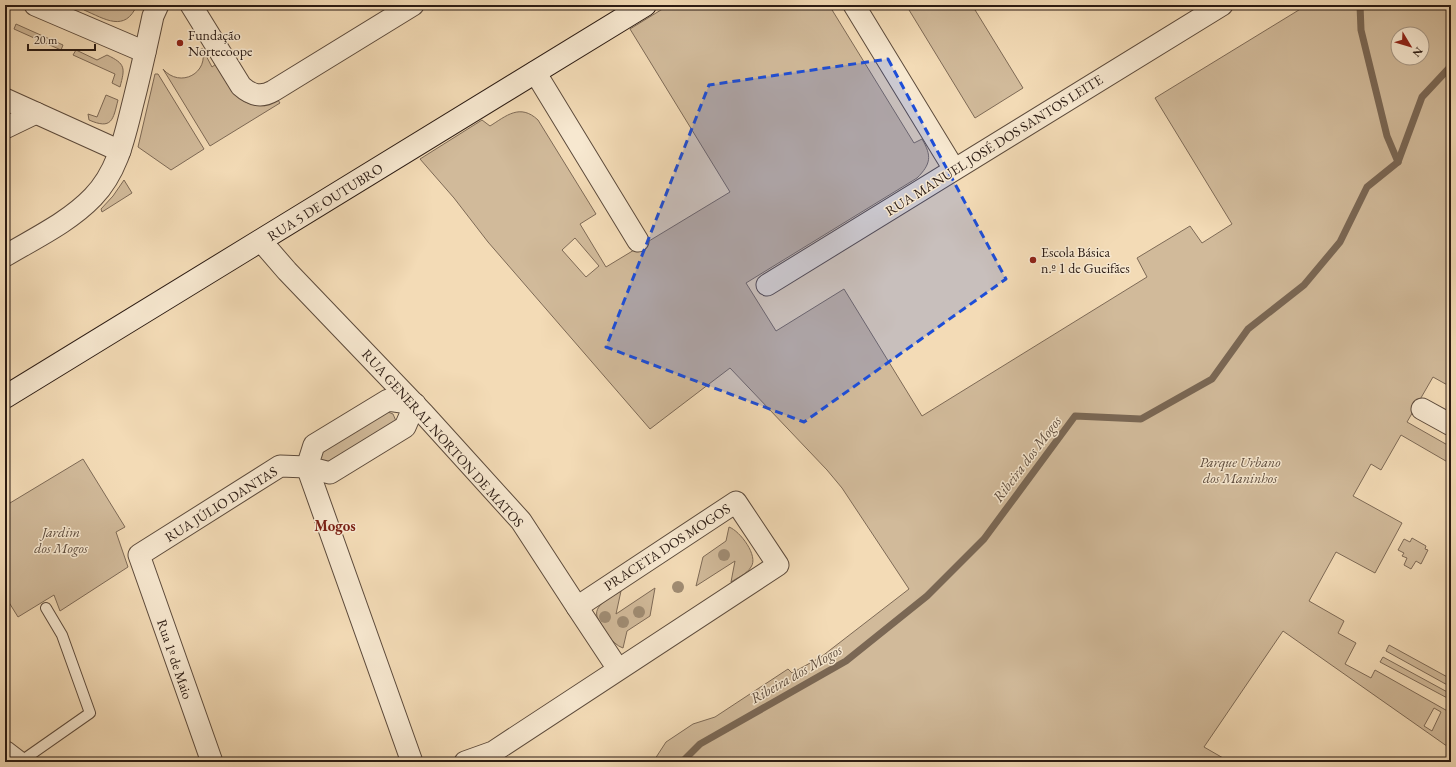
<svg xmlns="http://www.w3.org/2000/svg" width="1456" height="767" viewBox="0 0 1456 767" font-family="'EB Garamond',serif">
<rect width="100%" height="100%" fill="#f3dbb6"/>
<filter id="stains"><feTurbulence type="fractalNoise" baseFrequency=".005" numOctaves="4"/><feColorMatrix values="0 0 0 0 .2 0 0 0 0 .09 0 0 0 0 .02 0 0 0 .5 -.17"/></filter>
<radialGradient id="worn" r=".72"><stop offset=".6" stop-color="#630" stop-opacity="0"/><stop offset="1" stop-color="#630" stop-opacity=".3"/></radialGradient>
<g fill="#d1ba9a" stroke="#7e6a56" fill-rule="evenodd">
<path d="M86,5H99L103,7L104,5H137C125,33 105,19 84,10Z"/>
<path d="M669,5H829L914,143L922,139C932,156 931,164 917,178L746,283L776,331L844,289L922,416L1147,277L1137,258L1190,226L1202,243L1232,224L1155,98L1307,5H1451V387L1433,377L1407,422L1451,447V464L1401,435L1381,470L1371,464L1353,496L1402,523L1375,573L1336,552L1309,601L1344,621L1338,633L1356,643L1345,664L1371,678L1375,670L1451,713V749L1283,631L1204,747L1230,762H653L666,742L693,724L715,717L788,669L792,673L821,657L909,589L842,488L827,470L730,368L650,429L488,242L454,198L420,159L482,120L490,126C506,116 520,103 538,120L596,214L580,224L606,267L730,192L630,29ZM1398,34H1422V58H1398ZM575,238L599,266L586,277L562,250ZM1434,708L1441,712L1432,731L1424,726Z"/>
<path d="M906,5H972L1023,88L975,118Z"/>
<path d="M16,24L63,45L61,50L14,29Z"/>
<path d="M202,48L212,67L216,64L237,96C249,107 264,108 278,100L280,103L210,146L163,69C180,89 210,73 202,48Z"/>
<path d="M76,50L97,60L107,55C126,64 125,68 120,87L112,83L115,74L73,55Z"/>
<path d="M155,74H158L204,149L171,170L138,147Z"/>
<path d="M106,95L118,100C113,120 112,130 89,120L88,114L97,117Z"/>
<path d="M124,180L132,193L102,212L101,209L113,196Z"/>
<path d="M388,412L393,414L396,421L329,464L322,465L318,454Z"/>
<path d="M83,459L125,527L116,532L128,567L60,611L54,595L18,617L5,596V506Z"/>
<path d="M729,527C740,531 759,556 751,567C747,574 737,578 731,582L735,561L696,586L703,557L726,541Z"/>
<path d="M1412,538L1426,546L1425,549L1428,550L1421,564L1416,561L1411,569L1404,565L1407,558L1402,556L1404,553L1398,550L1404,539L1410,542Z"/>
<path d="M655,588L650,616L627,631L623,648C611,644 605,629 598,619C591,605 612,597 621,591L616,614Z"/>
<path d="M1389,645L1451,679V687L1386,651Z"/>
<path d="M1383,657L1451,694V700L1380,662Z"/>
</g>
<g fill="none" stroke-linecap="round" stroke-linejoin="round">
<g stroke="#7a6754" stroke-width="7">
<path d="M1360,5L1361,30L1387,136L1398,162"/>
<path d="M682,762L700,744L846,661L927,596L984,539L1075,416L1141,419L1212,379L1248,329L1304,285L1340,242L1367,187L1398,162L1422,97L1451,66"/>
</g>
<defs>
<path id="service" d="M20,762L90,713L62,635L46,608"/>
<g id="minor">
<path d="M35,5L145,52"/>
<path d="M191,5L241,86C251,95 261,98 273,91L413,5"/>
<path d="M854,5L954,169"/>
<path d="M535,72L638,241"/>
<path d="M5,99L120,151"/>
<path d="M5,128L36,113"/>
<path d="M261,241L287,271L424,414L521,521L577,607L618,669"/>
<path d="M5,256C35,238 69,222 93,197C119,170 125,134 134,99C141,71 147,44 153,16L158,5"/>
<path d="M767,285L1222,5"/>
<path d="M1422,409L1451,425"/>
<path d="M307,467L412,762"/>
<path d="M212,762L139,555L280,466L307,467L330,473L405,427L415,404L388,400L314,445L307,467"/>
<path d="M465,762L493,752L778,565L736,502L577,607"/>
</g>
<path id="tertiary" d="M5,752L18,762"/>
<path id="secondary" d="M5,397L645,5"/>
</defs>
<use href="#service" stroke="#5d4b3c" stroke-width="12"/>
<use href="#minor" stroke="#5d4b3c" stroke-width="23"/>
<use href="#tertiary" stroke="#5d4b3c" stroke-width="24"/>
<use href="#secondary" stroke="#2b1b13" stroke-width="24"/>
<use href="#service" stroke="#f7e8d0" stroke-width="10"/>
<use href="#minor" stroke="#f7e8d0" stroke-width="21"/>
<use href="#tertiary" stroke="#f7e8d0" stroke-width="22"/>
<use href="#secondary" stroke="#f7e8d0" stroke-width="22"/>
</g>
<g fill="#a08c73">
<circle cx="724" cy="555" r="6"/>
<circle cx="678" cy="587" r="6"/>
<circle cx="639" cy="612" r="6"/>
<circle cx="605" cy="617" r="6"/>
<circle cx="623" cy="622" r="6"/>
</g>
<path fill="#1d4ed8" fill-opacity="0.2" stroke="#1d4ed8" stroke-width="3" stroke-dasharray="8 5" stroke-linejoin="round" d="M888,59L1006,279L804,422L606,347L709,85Z"/>
<g fill="#8f2418" stroke="#f7e8d0" stroke-width="1.5">
<circle cx="180" cy="43" r="4"/>
<circle cx="1033" cy="260" r="4"/>
</g>
<g text-anchor="middle" stroke-width="3" stroke-linejoin="round" paint-order="stroke">
<g font-size="14" fill="#2b1b13" stroke="#f7e8d0" text-anchor="start">
<text x="188" y="40">Fundação<tspan x="188" dy="16">Nortecoope</tspan></text>
<text x="1041" y="257">Escola Básica<tspan x="1041" dy="16">n.º 1 de Gueifães</tspan></text>
</g>
<g font-size="14" fill="#2b1b13" stroke="#f7e8d0">
<text transform="translate(994 145) rotate(-32)" y="5">RUA MANUEL JOSÉ DOS SANTOS LEITE</text>
<text transform="translate(325 202) rotate(-32)" y="5">RUA 5 DE OUTUBRO</text>
<text transform="translate(443 438) rotate(48)" y="5">RUA GENERAL NORTON DE MATOS</text>
<text transform="translate(221 504) rotate(-32)" y="5">RUA JÚLIO DANTAS</text>
<text transform="translate(667 547) rotate(-33)" y="5">PRACETA DOS MOGOS</text>
<text transform="translate(175 659) rotate(71)" y="5">Rua 1º de Maio</text>
</g>
<g font-size="14" font-style="italic" fill="#5d4b3c" stroke="#f7e8d0">
<text x="1240" y="467">Parque Urbano<tspan x="1240" dy="16">dos Maninhos</tspan></text>
<text x="61" y="537">Jardim<tspan x="61" dy="16">dos Mogos</tspan></text>
</g>
<g font-size="15" font-style="italic" fill="#604e3e" stroke="#f7e8d0">
<text transform="translate(1027 459) rotate(-53)" y="5">Ribeira dos Mogos</text>
<text transform="translate(796 674) rotate(-30)" y="5">Ribeira dos Mogos</text>
</g>
<g font-size="15" font-weight="bold" fill="#7a1f14" stroke="#f7e8d0">
<text x="335" y="531">Mogos</text>
</g>
</g>
<rect width="1456" height="767" fill="none" stroke="#f3dbb6" stroke-width="20"/>
<rect x="6" y="6" width="1444" height="755" fill="none" stroke="#2b1b13" stroke-width="2"/>
<rect x="10" y="10" width="1436" height="747" fill="none" stroke="#2b1b13"/>
<g transform="translate(1410 46) rotate(128)"><circle r="19" fill="#f7e8d0" stroke="#a59684"/>
<path d="M0-3L7 15L0 10L-7 15Z" fill="#8f2418"/>
<text y="-6" font-size="11" font-weight="bold" text-anchor="middle" fill="#2b1b13">N</text>
</g>
<path d="M28 44v6h67v-6" fill="none" stroke="#2b1b13" stroke-width="2"/>
<text x="34" y="44" font-size="12" fill="#2b1b13" stroke="#f7e8d0" stroke-width="3" paint-order="stroke">20 m</text>
<rect width="100%" height="100%" filter="url(#stains)"/>
<rect width="100%" height="100%" fill="url(#worn)"/>
</svg>
